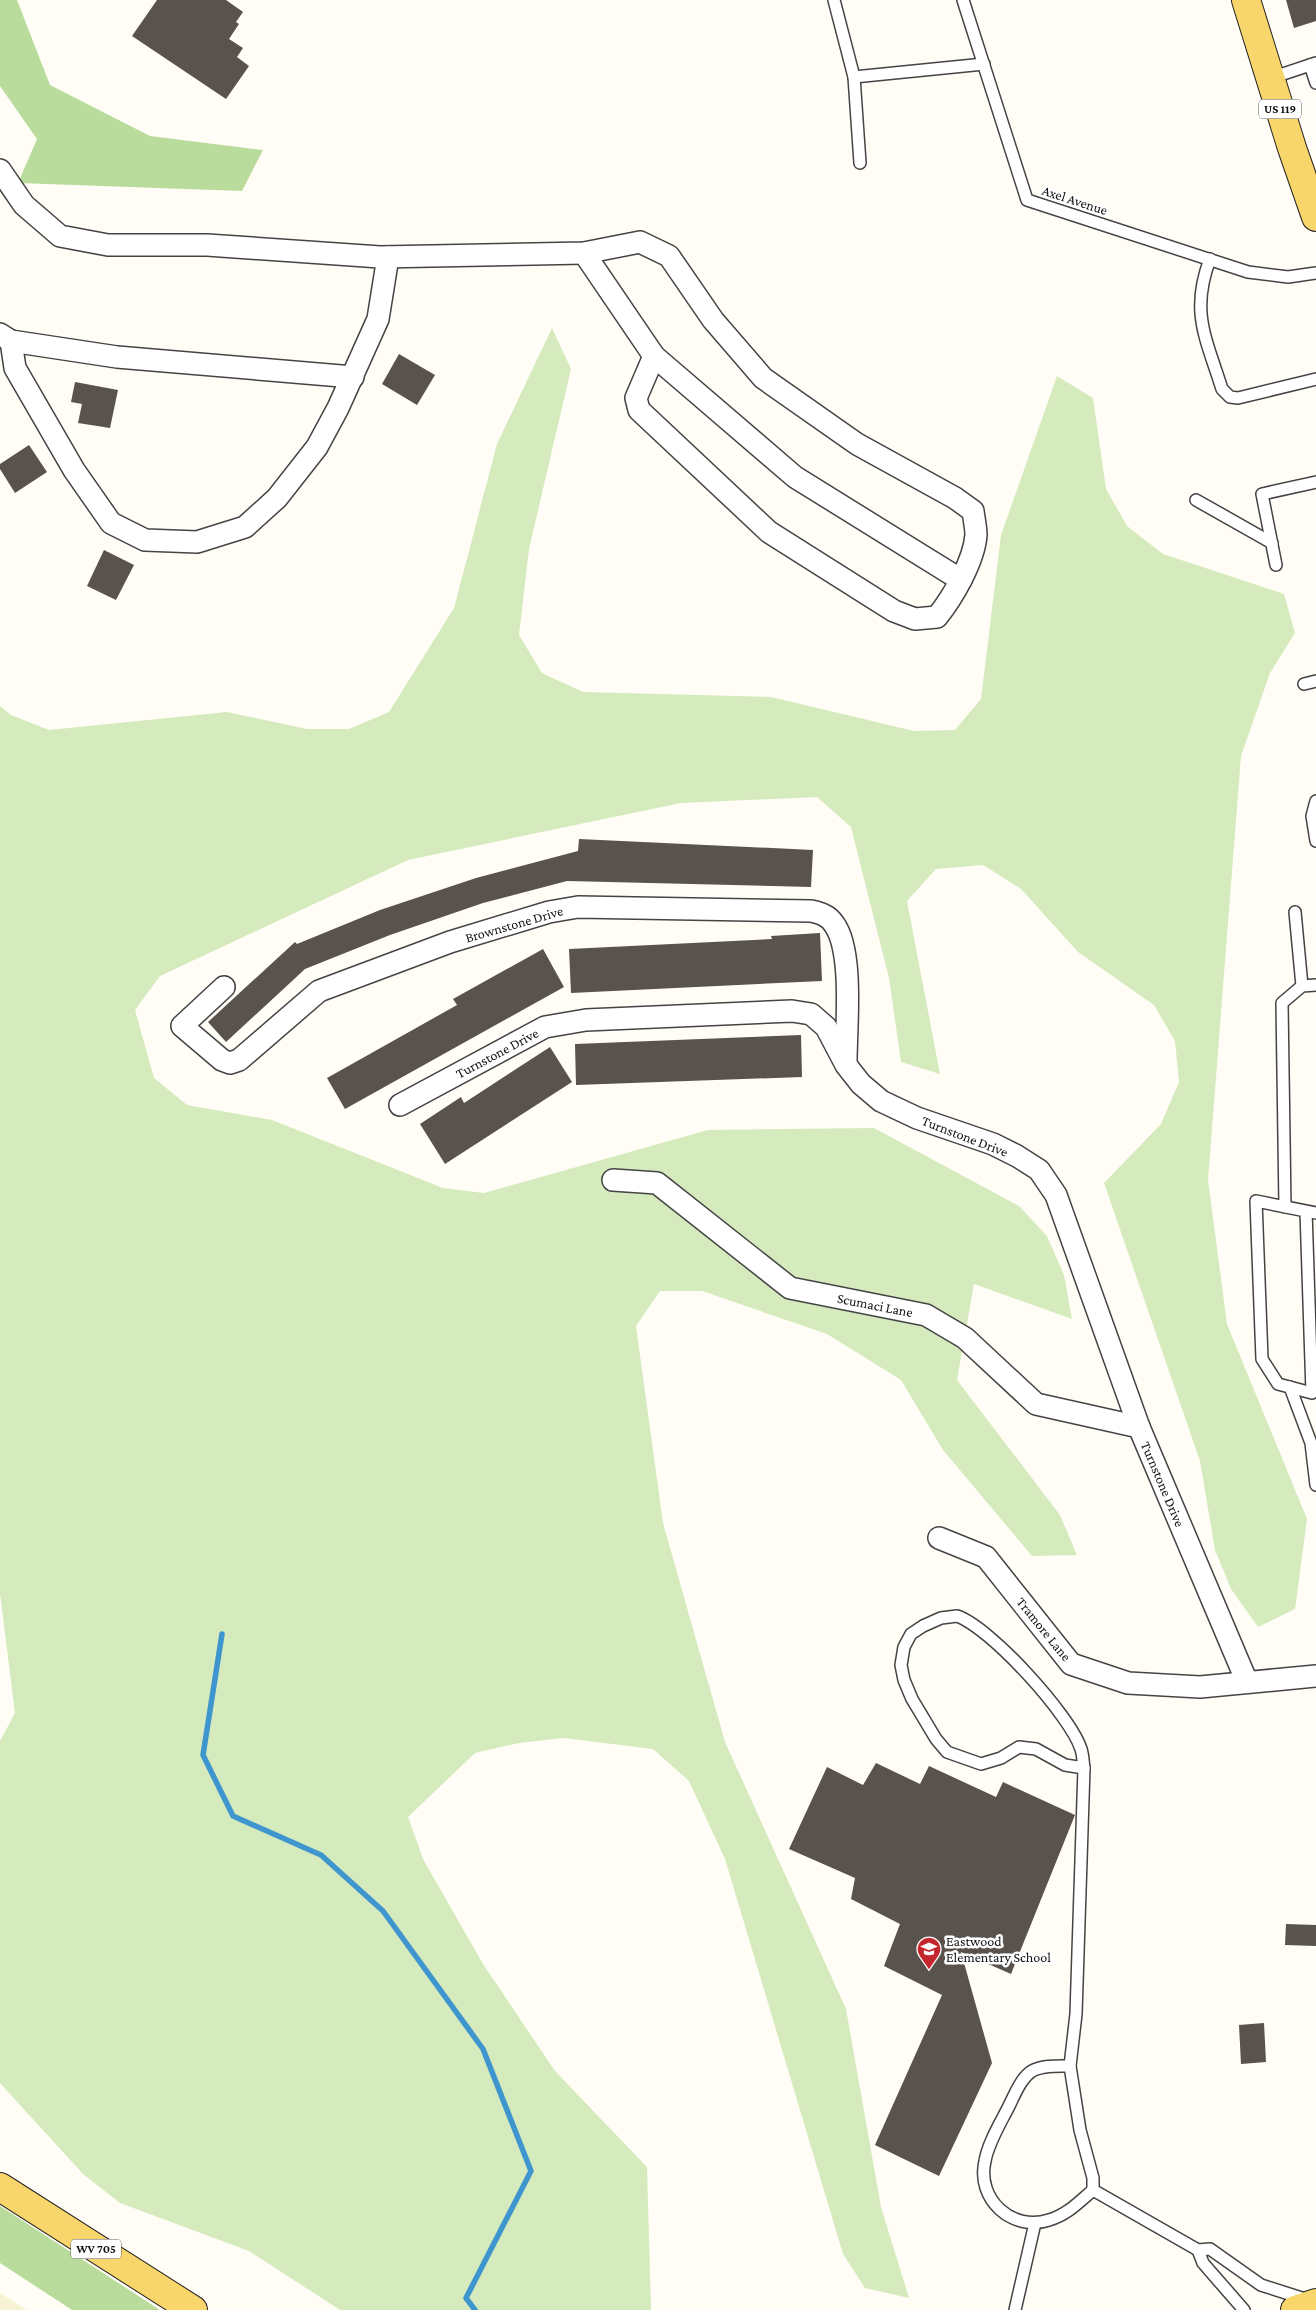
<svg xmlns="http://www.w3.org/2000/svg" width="1316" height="2310" viewBox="0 0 1316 2310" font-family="'Crimson Pro',serif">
<rect width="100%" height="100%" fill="#fffdf5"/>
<path fill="#f6f3d4" d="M0,2293L27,2310H0Z"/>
<path fill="#d5ebbd" d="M552,328L571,369L529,549L519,635L542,673L583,692L771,697L914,731L955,730L981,699L1001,535L1057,376L1093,398L1106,489L1127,526L1163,554L1284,594L1295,633L1270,673L1241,756L1208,1180L1227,1324L1307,1519L1295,1609L1258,1627L1231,1589L1215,1550L1200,1461L1104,1183L1161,1124L1179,1082L1175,1041L1154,1005L1078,952L1021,889L983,865L936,869L907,901L940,1074L901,1062L889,978L851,827L817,797L681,803L408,860L160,976L135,1010L154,1078L187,1105L272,1120L443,1188L484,1193L708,1130L874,1128L1019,1206L1047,1236L1064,1275L1072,1319L974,1284L957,1380L1060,1515L1077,1555L1032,1556L943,1450L901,1380L827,1334L702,1291H660L636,1326L663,1523L725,1742L846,2009L881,2207L909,2298L865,2288L843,2254L725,1859L689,1781L653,1749L563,1738L519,1743L475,1753L408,1817L423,1859L483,1964L555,2071L647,2167L651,2310H340L249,2251L120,2203L83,2174L0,2083V1741L15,1713L0,1593V706L11,715L49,730L227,712L307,729H349L389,712L454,608L497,444Z"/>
<g fill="#b9dc9c">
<path d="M0,0H17L50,85L150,136L263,150L242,191L18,183L37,139L0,86Z"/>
<path d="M0,2206L160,2310H72L0,2263Z"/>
</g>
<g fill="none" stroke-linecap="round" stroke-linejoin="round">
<path stroke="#3f96cf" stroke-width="5.5" d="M222,1634L203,1755L233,1816L321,1855L383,1911L483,2049L531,2171L466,2298L475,2310"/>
</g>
<g fill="#5a524d">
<path d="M157,0H226L243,12L236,22L239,24L229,39L243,48L237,57L249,66L226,99L132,36Z"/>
<path d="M1286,0H1316V21L1294,28Z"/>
<path d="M399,354L435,375L417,405L382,384Z"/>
<path d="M75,382L118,390L110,428L78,423L82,404L71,402Z"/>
<path d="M29,445L47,472L15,493L0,469V464Z"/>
<path d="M104,550L134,565L116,600L87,586Z"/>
<path d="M579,839L813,850L811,887L567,881L483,903L390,935L305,969L226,1042L208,1022L295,942L297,944L380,910L476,878L578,851Z"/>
<path d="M820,933L822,981L571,993L569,949L772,939L771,936Z"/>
<path d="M543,949L564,987L345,1109L327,1078L457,1005L453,999Z"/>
<path d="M801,1035L802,1077L576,1085L575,1044Z"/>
<path d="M550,1047L572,1082L445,1164L420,1124L461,1097L464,1103Z"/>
<path d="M876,1763L920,1784L929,1766L996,1797L1003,1782L1075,1815L1011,1974L961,1952L992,2063L939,2176L875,2145L942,1995L884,1966L900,1924L851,1899L855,1878L789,1849L827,1767L863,1785Z"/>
<path d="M1286,1924L1316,1925V1946L1285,1945Z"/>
<path d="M1264,2023L1266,2062L1241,2064L1239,2025Z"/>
</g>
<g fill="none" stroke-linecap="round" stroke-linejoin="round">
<defs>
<g id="service">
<path d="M834,0L854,77L860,163"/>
<path d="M963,0L1027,200L1248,272L1288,277L1316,273"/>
<path d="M1310,65L1316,83"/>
<path d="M854,77L984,64"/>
<path d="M1271,78L1316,63"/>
<path d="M1210,259C1190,312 1206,338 1222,389L1230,397L1238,398L1316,379"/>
<path d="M1196,500L1272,543"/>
<path d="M1276,565L1262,494L1316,482"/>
<path d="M1304,684L1316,681"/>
<path d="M1316,801L1312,816L1316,841"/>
<path d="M1295,912L1302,986"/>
<path d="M1285,1207L1282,1003L1302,986L1316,985"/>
<path d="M1306,1211L1312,1393L1278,1384L1262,1359L1256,1201C1276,1205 1296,1209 1316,1213"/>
<path d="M1290,1387L1311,1443L1316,1485"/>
<path d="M957,1616C990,1627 1070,1715 1081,1749C1083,1755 1083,1762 1084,1768L1065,1765L1036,1749L1019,1747L1001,1758L981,1764L947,1752L936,1739L912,1699L904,1680L901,1665L904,1647L911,1634L923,1626L941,1618Z"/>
<path d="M1084,1768L1076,2014L1070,2066L1080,2130L1093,2178V2190L1198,2250L1210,2249L1261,2285L1308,2300"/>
<path d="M1070,2066C1059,2066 1042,2065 1032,2071C1021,2078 1015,2094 1009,2106C1001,2122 988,2143 985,2161C976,2200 1013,2232 1049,2220C1067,2215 1079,2202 1093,2190"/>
<path d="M1198,2250L1203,2263L1244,2310"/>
<path d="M1015,2310L1035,2223"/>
</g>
<g id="minor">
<path d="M0,170L24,205L60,236L108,245H207L380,257L584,253L640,242L669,256L713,320L763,378L857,444L955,498L973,511C974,519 976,528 976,535C974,561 953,597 937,617L915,619L894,611L769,532L639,410L636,398L654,356"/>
<path d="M584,253L654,356L795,477L961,580"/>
<path d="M0,334L11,341L117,357L353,377"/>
<path d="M11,341L15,368L74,470L111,523L145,540L197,542L245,527L277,498L317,447L338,408L378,319L388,257"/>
<path d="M224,987L182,1026L222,1060L230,1063L239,1060L319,991L450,942L549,912L578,907L811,911C820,913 828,915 834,924C854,951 846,1028 846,1062"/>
<path d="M400,1105L545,1027L586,1020L792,1011L811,1014L826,1027L846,1065L861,1084L881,1101L917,1118L993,1144L1017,1156L1039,1170L1056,1195L1139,1427L1247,1682"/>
<path d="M613,1180L657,1183L790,1288L926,1315L965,1338L1036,1404L1139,1427"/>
<path d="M939,1538L986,1557L1071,1664L1128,1683L1200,1687L1316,1676"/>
</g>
<g id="primary">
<path d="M1246,0L1292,148L1316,217"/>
<path d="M0,2187L193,2310"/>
<path d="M1295,2310L1316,2303"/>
</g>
</defs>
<use href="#service" stroke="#444" stroke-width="14"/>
<use href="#minor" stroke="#444" stroke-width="24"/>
<use href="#primary" stroke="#222" stroke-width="30"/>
<use href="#service" stroke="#fff" stroke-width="11"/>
<use href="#minor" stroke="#fff" stroke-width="21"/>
<use href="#primary" stroke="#f9d66b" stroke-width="28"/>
</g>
<defs>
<symbol id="school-pin" viewBox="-11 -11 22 30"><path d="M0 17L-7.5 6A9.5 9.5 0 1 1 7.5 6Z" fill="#c4262e" stroke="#fff"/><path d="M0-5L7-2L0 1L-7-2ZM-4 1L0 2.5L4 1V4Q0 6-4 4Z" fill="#fff"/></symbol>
</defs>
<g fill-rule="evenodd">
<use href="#school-pin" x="915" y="1935" width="28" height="38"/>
</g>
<g text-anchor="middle" stroke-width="5" stroke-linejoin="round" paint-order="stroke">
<g fill="#fff" stroke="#585858" stroke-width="1">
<rect x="1259" y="99.5" width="42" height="19" rx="4"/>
<rect x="71" y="2239.5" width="50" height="19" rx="4"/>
</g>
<g font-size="12" font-weight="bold" fill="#111">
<text x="1280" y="113">US 119</text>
<text x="96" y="2253">WV 705</text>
</g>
<g font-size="14" fill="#111" stroke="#fff">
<text transform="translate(1075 200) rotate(18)" y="5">Axel Avenue</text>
<text transform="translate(514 924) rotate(-16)" y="5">Brownstone Drive</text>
<text transform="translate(497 1053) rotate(-28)" y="5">Turnstone Drive</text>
<text transform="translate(965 1136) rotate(21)" y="5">Turnstone Drive</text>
<text transform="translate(875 1305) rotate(11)" y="5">Scumaci Lane</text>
<text transform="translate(1163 1484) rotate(67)" y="5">Turnstone Drive</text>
<text transform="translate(1044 1629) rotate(51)" y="5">Tramore Lane</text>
</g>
<g font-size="14" fill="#111" stroke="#fff" text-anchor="start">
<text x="946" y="1946">Eastwood<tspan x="946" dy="16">Elementary School</tspan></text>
</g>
</g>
</svg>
